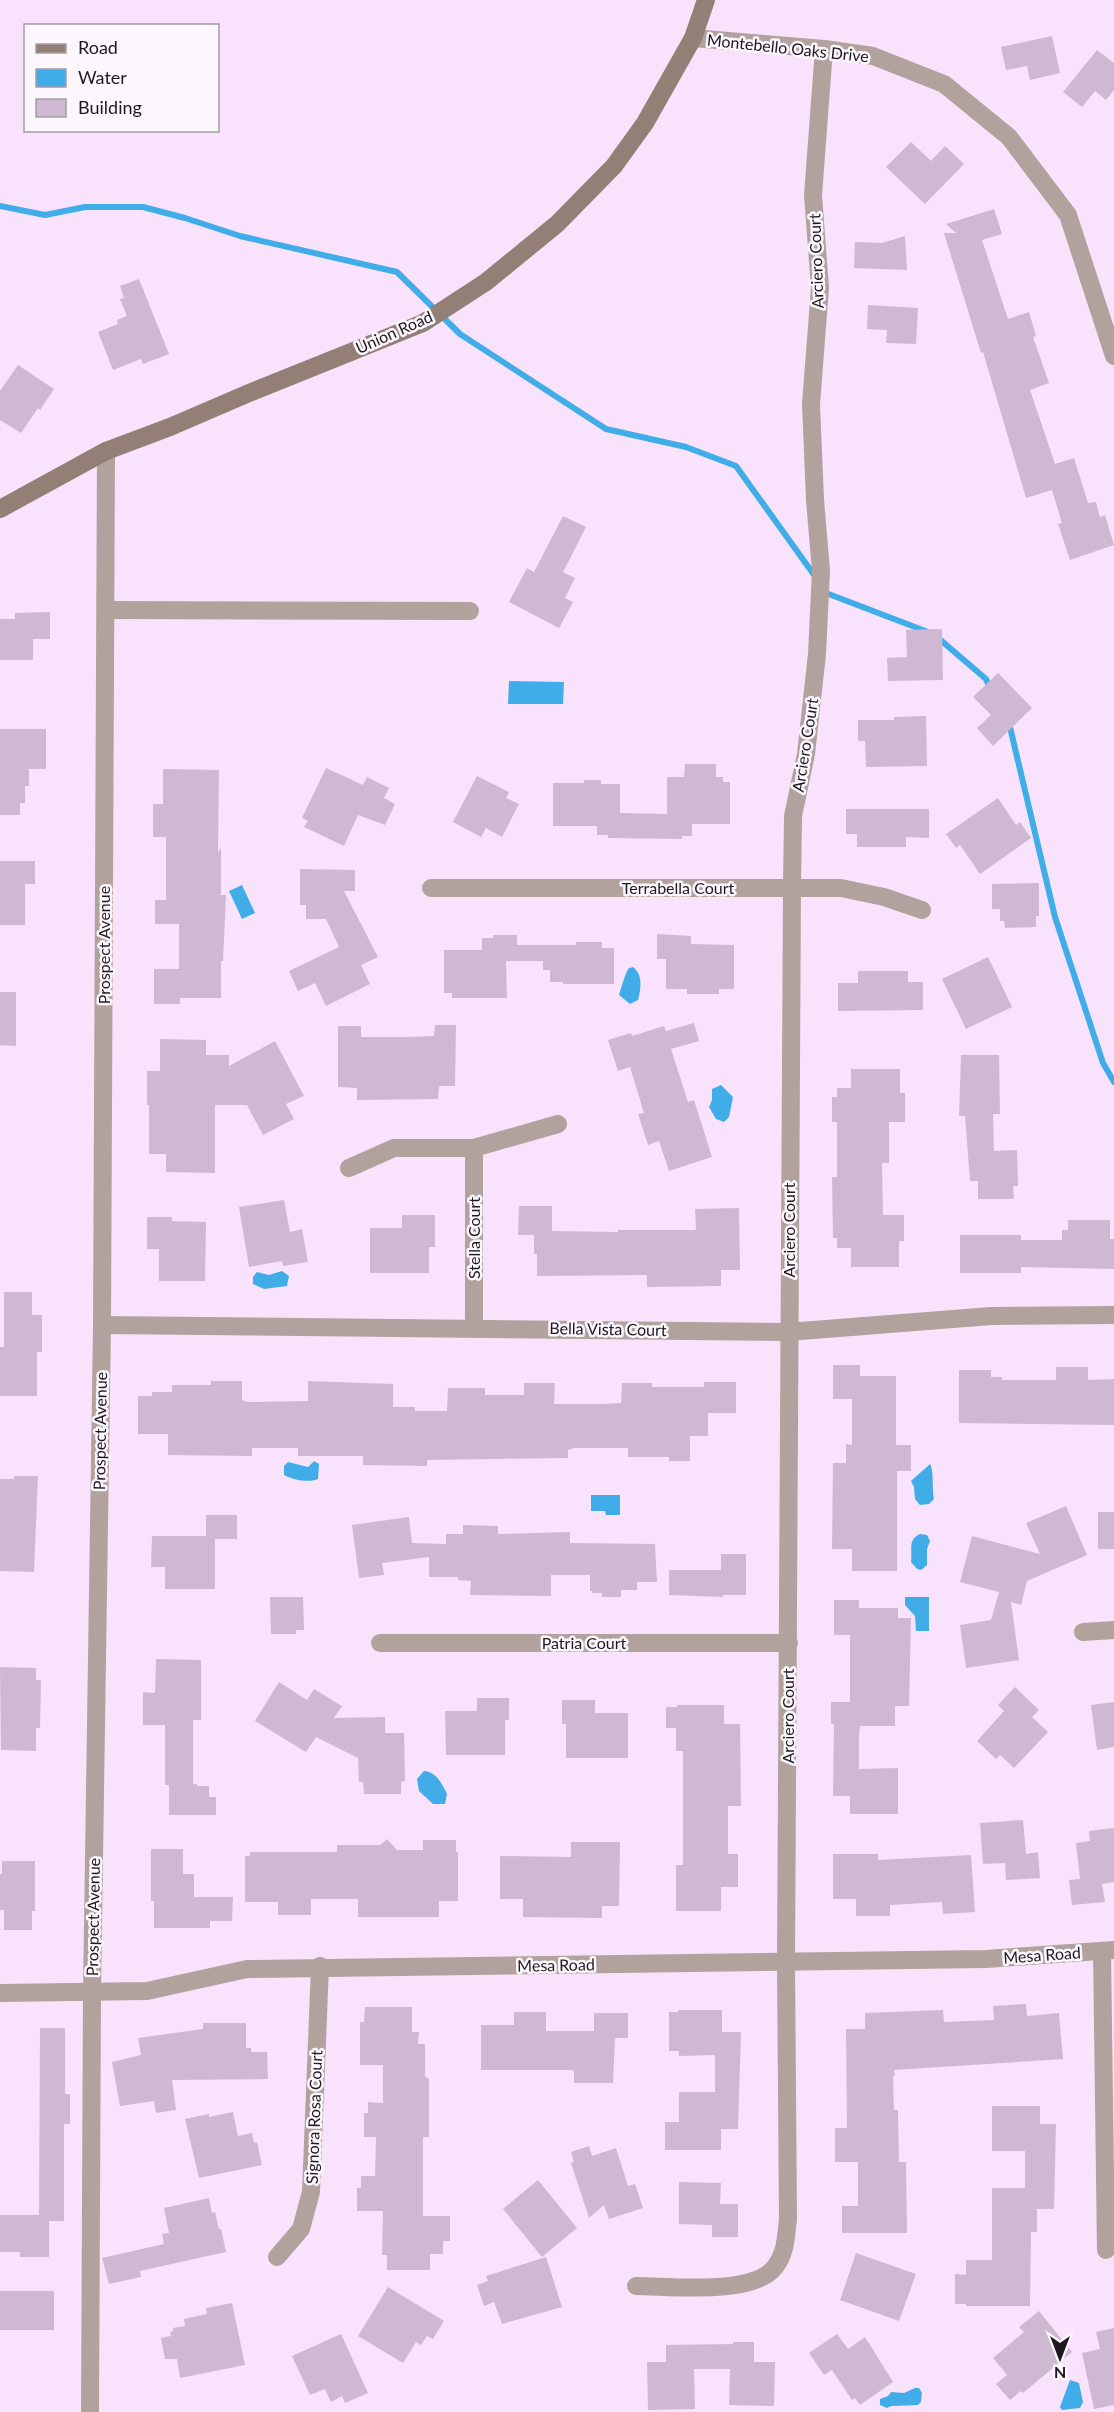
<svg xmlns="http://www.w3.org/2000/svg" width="1114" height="2412" viewBox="0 0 1114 2412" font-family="Lato,sans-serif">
<rect width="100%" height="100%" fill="#f9e2fc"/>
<g fill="#41ade8">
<path d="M509,681L564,682L563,704H508Z"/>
<path d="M242,885L255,913L242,919L229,891Z"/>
<path d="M633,967C643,975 641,988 638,1000L630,1004L619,995C621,988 626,971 629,968Z"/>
<path d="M721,1085L733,1097L729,1117L724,1122L716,1119L709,1107L712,1100V1089Z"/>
<path d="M282,1271L289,1276L287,1286L264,1289L253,1284V1277L257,1272L269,1275Z"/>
<path d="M314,1461L319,1464L318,1479C309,1483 293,1480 284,1475V1466L288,1462L308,1467Z"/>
<path d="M930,1464C934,1470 932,1490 934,1499L929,1504L920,1505L915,1499L914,1487L911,1481Z"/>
<path d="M591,1495H620V1515H606L605,1511H591Z"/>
<path d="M920,1534L927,1535L930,1541L927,1549V1565L921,1570L917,1569L911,1562C913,1550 907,1540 920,1534Z"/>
<path d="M905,1597H929V1631H916L915,1616L905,1605Z"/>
<path d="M424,1771C437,1772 442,1784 447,1794L445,1804H433L419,1791L417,1779Z"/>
<path d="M1070,2380L1079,2383L1083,2402L1080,2408L1062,2410L1060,2407Z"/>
<path d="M915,2388H919L922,2393L921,2402L918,2405L891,2406L887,2408L880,2405V2399L888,2396L891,2392L904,2393Z"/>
</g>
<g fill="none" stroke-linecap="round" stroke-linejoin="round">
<g stroke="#41ade8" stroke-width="6">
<path d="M0,206L45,215L85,207H143L185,218L240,236L397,272L460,334L606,429L686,447L736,466L817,579"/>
<path d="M824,590L826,593L928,632"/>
<path d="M937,637L986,679L991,690"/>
<path d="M1009,723L1055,917L1103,1063L1114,1082"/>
</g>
</g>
<g fill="#cfb9d2">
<path d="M1052,36L1060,73L1030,80L1027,66L1006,70L1001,47Z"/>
<path d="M1097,50L1114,63V90L1106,100L1095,91L1082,107L1063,92Z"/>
<path d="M911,142L931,161L945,146L964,164L925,204L886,167Z"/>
<path d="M994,209L1002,234L982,240L1008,319L1029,312L1036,336L1033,337L1049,383L1030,390L1055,464L1074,458L1088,503L1096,502L1100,517L1105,515L1114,545L1070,560L1058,524L1062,523L1052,490L1026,498L983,352L981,353L944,233H956L946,224Z"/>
<path d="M905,236L907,270L854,268L855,242L882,243Z"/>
<path d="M139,279L169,354L143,364L141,359L113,370L98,332L118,324L117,320L127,316L120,299L124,298L120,286Z"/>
<path d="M868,305L918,308L916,344L886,343L887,330L867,329Z"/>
<path d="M18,365L54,389L40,410L38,408L21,433L0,420V391Z"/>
<path d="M563,516L586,527L563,572L575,578L565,598L573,602L559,628L509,602L527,568L534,572Z"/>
<path d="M50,612V639H33V660H0V619H15V613Z"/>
<path d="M942,629L943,680L888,681L887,658L907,657L906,630Z"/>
<path d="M998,673L1032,708L993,746L977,728L991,715L973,697Z"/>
<path d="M926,716L927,766L866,767L865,741H858V720H894V717Z"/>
<path d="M0,729H46V769H29V786H25V803H20V815H0Z"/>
<path d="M685,764H716V777H723V782H730V824H692V836H682V839L608,838V835H597V826H553V783H584V780H601V784H620V813L667,814V777H684Z"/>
<path d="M326,768L363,785L367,777L389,788L384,798L395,804L385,825L358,815L344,846L304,827L308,821L302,818Z"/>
<path d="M163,769L219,770L218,852L221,848V895H226L223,961H221V998H180V1004H154V969H179V924H155V900H166V837H153V804H163Z"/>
<path d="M477,776L509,792L506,798L519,804L502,837L486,828L481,837L453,822Z"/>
<path d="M998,798L1016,825L1020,822L1031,838L980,874L960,845L956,848L946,834Z"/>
<path d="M846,809H929V838L906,837V847H857V834H846Z"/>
<path d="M0,861H35V884H25V925H0Z"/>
<path d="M300,869L355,870V891H344L378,957L361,965L370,984L326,1006L315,983L298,991L289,971L339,947L326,919H306V905H300Z"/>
<path d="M1039,883V916H1036V927L1005,928L1004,921H1000V909H992V884Z"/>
<path d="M657,934L691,936V944L734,945V989H719V994H687V989H666V959H657Z"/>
<path d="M493,935H517V945H576V942H602V948H614V984H563V982H550V970H543V961H506L507,998H452V993H444V950H482V938H493Z"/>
<path d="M988,957L1012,1007L966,1029L942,979Z"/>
<path d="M858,971H908V982H923V1010L838,1011V983H858Z"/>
<path d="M0,992H16V1046L0,1045Z"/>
<path d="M694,1023L699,1041L671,1049L688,1102L694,1100L712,1157L669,1171L659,1141L648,1145L638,1114L644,1113L630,1067L618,1071L608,1040L631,1033L632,1036L664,1026L666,1031Z"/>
<path d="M435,1025H456L455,1086H439L438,1099L357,1100V1088L338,1087V1026H361V1037H406L434,1036Z"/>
<path d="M160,1039L206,1040V1055H229V1066L275,1041L304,1096L286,1104L294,1119L263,1135L247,1105H215V1173L166,1172V1154H149V1105H147V1071H160Z"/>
<path d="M961,1055H999L1000,1114H993L994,1151L1017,1150L1018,1186H1013L1014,1199H978V1181H970L965,1116H959Z"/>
<path d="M851,1069H900V1093H905V1122H889V1163H882L883,1215H904V1241H899V1267H851V1248H837V1238H833L832,1177H837V1122H832V1097H837V1088H851Z"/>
<path d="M284,1200L290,1232L302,1229L308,1262L283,1266L282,1261L249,1267L239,1207Z"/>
<path d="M519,1206H552V1231L618,1232V1230H696L695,1209L739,1208L740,1270H721V1286L647,1287V1275L537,1276V1254H534V1235H518Z"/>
<path d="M402,1215H435V1247H429V1273H370V1228H402Z"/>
<path d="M147,1217H172V1221L206,1222L205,1281H159V1249H147Z"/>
<path d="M1068,1220H1110V1239H1114V1269L1021,1267V1273H960V1235H1021V1240H1062V1230H1068Z"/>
<path d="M4,1292H32V1315H42V1352H37V1396H0V1347H4Z"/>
<path d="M833,1365H860V1376H896V1445H911V1471H897V1571H852V1549H832L833,1463H846V1444L852,1445V1399H833Z"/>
<path d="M1056,1367H1088V1380L1114,1379V1425L959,1423V1370H991V1377H1002V1380H1056Z"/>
<path d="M211,1381H242V1400L248,1402L308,1401V1381L393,1384V1407H415V1411H447L448,1388H485V1395H524V1383H555L554,1404H602L621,1403L622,1383H652V1387H704V1382H736V1413H708V1436H690V1461H669V1457H628V1448H574L568,1450V1458L427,1460V1466L363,1465V1456H298V1448H252V1456L168,1455V1434H138V1396H152V1392H172V1385H211Z"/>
<path d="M14,1476H38L34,1572L0,1571V1479H14Z"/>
<path d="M1066,1506L1087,1555L1027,1581L1021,1605L1011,1602L1019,1660L966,1668L960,1625L991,1620L999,1592L960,1582L972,1536L1040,1554L1026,1523Z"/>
<rect x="1098" y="1512" width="16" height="37"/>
<path d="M206,1515H237V1539H215V1589H165V1567H151L152,1536H206Z"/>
<path d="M409,1517L412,1543L446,1544V1534H463V1525L498,1526V1534L570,1532V1543L655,1544L657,1582H637V1590H621V1597H602V1593H592V1591H590V1575H551V1596L470,1595L471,1581L458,1580V1577H429V1557L382,1563L384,1575L359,1578L352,1525Z"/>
<path d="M721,1554H746V1595H723V1597L669,1595V1570H721Z"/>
<path d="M270,1597H303L304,1630H296V1634H271Z"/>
<path d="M834,1600H859V1608H898V1618H911L909,1706H895V1726H860L859,1736V1769L898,1768V1814H850V1796H833L834,1724H831V1702H850V1635H834Z"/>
<path d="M156,1659L201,1660V1720H193V1784H197V1786H209V1797H216V1815H169V1785H165V1725H143V1692L155,1693Z"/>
<path d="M0,1667L36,1668V1680H41L40,1728H36V1751L1,1750Z"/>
<path d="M279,1682L307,1700L314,1689L342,1706L334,1718L385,1717V1733H404L405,1781L401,1782V1794H364L363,1782H359L358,1758L316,1737L306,1752L255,1721Z"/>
<path d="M1015,1687L1039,1710L1032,1717L1048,1732L1014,1768L1000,1755L996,1759L977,1741L1004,1711L998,1705Z"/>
<path d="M477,1698H509V1720H505V1755H446L445,1711H477Z"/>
<path d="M562,1700H595V1713H628V1758H566V1724H562Z"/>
<path d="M1114,1702V1747L1097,1750L1091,1705Z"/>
<path d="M677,1705H724V1724H740L741,1806H728V1854H738V1887H721V1911H676V1865H683V1751H676V1728H666V1707H677Z"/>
<path d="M1023,1820L1026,1854L1038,1852L1040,1878L1006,1880L1005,1863L983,1864L980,1823Z"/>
<path d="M1114,1828V1882L1102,1884L1105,1902L1072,1905L1069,1880L1080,1879L1076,1843L1090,1841L1089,1831Z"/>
<path d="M387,1839L397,1850H423V1840H456V1852H458V1901H439V1917H358V1899H311V1915H278V1902H245V1856H250V1852H337V1845H380Z"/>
<path d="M571,1842H620L619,1906H602V1918L523,1917V1899H500V1856L571,1857Z"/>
<path d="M151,1849H183V1874H194V1897H233L232,1921H210V1928H154V1901H151Z"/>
<path d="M833,1854H878V1860L971,1855L975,1912L943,1914L942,1902L890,1905V1916H856V1899H833Z"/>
<path d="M2,1861H35V1911H32V1930H4V1910H0V1874H2Z"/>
<path d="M1026,2004L1027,2016L1059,2013L1063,2059L894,2070L895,2076H893L894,2110H898L899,2162H906L907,2233H842V2206H858V2162H835V2128H847L846,2029H865V2013L943,2010L944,2022L994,2020L993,2006Z"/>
<path d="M365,2007H412V2032H419L418,2044H425V2076L429,2079V2137H423V2216H450V2241H443V2254H430V2270H387V2255H382L383,2211H357V2188H361V2176H375L376,2137H364V2113H368V2102L383,2103V2065H360V2022H364Z"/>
<path d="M678,2010H722V2032H741L738,2129H721V2150H665V2122H679V2092H715V2055L679,2056V2051H669V2012H678Z"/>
<path d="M514,2012H546V2031H594V2013H628V2038H615L613,2083H574V2072L572,2070H481V2025H514Z"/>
<path d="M203,2023H246V2048H251V2052H267L268,2079L172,2080L176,2110L156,2113L154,2101L120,2106L112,2062L141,2055L138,2038L203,2029Z"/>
<path d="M40,2028H65V2094H70V2124H64V2221H49V2257H20V2252H0V2215H39Z"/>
<path d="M992,2106H1040V2124H1056L1054,2209H1037V2232H1031L1030,2306H966V2304H955V2274L966,2275V2260H992V2188H1025V2151H992Z"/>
<path d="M233,2112L238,2136L252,2133L254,2143L257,2142L262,2165L199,2178L185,2119L209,2114V2117Z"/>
<path d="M589,2146L592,2156L616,2148L628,2186L635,2184L643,2208L609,2219L604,2205L589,2218L571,2163L574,2162L571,2152Z"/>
<path d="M538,2180L577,2228L542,2257L503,2209Z"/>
<path d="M679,2182L721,2183L720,2204H738V2237H712V2225L679,2224Z"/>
<path d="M209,2198L212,2213L215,2212L219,2229H221L226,2252L140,2271L141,2277L109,2284L102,2258L164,2244L162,2234L169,2233L164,2208Z"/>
<path d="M856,2253L916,2274L899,2321L840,2300Z"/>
<path d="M546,2257L562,2307L502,2324L494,2302L484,2306L477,2285L488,2281L486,2276Z"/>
<path d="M388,2287L444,2321L433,2339L427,2336L421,2345L416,2342L403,2363L358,2336Z"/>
<rect x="0" y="2291" width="54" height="39"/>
<path d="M232,2303L245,2365L180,2378L177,2359H165L161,2338L171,2336L170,2332L173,2331V2328L185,2326L184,2319L207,2314L206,2308Z"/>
<path d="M1039,2311L1072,2352L1023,2393L1021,2391L1010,2400L996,2384L1007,2375L993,2358L1024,2332L1019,2327Z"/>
<path d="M1114,2328V2405L1094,2409L1082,2353L1100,2349L1096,2332Z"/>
<path d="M341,2334L368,2393L345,2403L342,2396L331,2402L325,2389L310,2395L292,2356Z"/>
<path d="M837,2334L848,2349L865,2337L893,2382L860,2405L855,2398L852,2400L832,2370L824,2375L809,2353Z"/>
<path d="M733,2342H754V2362H775L774,2406L729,2405L730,2369H694L695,2409L648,2410L647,2362H666V2345L733,2344Z"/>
</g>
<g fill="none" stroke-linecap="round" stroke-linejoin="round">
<g stroke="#b1a29d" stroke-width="18">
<path d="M693,38L824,49L873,56L944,84L1009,137L1068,215L1114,356"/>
<path d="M106,610L470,611"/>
<path d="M431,888H841L884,897L922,910"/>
<path d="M474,1148V1327"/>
<path d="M349,1168L394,1148H474L558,1124"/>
<path d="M102,1325L788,1332L991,1316L1114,1315"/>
<path d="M1083,1632L1114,1630"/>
<path d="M380,1643H789"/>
<path d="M1102,1951L1106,2250"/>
<path d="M0,1993L147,1991L247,1969L986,1959L1114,1950"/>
<path d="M277,2257L301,2229L311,2192L320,1966"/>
<path d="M636,2286C670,2286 753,2296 775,2267C786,2253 786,2236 788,2219L786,1963L792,888L793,816L806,754L817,654L821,571L815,500L811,404L820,288L813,195L824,49"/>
<path d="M90,2412L92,1992L102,1325L106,451"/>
</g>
<path stroke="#947f77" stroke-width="18" d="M0,509L106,451L170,427L249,393L423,323L486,282L557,224L614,166L645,123L693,38L706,0"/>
</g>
<g text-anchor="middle" stroke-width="5" stroke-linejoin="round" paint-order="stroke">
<g font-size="16" fill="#201820" stroke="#fbf7fc">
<text transform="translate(788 48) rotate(6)" y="6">Montebello Oaks Drive</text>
<text transform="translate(816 261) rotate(-92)" y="6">Arciero Court</text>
<text transform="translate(394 332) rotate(-24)" y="6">Union Road</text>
<text transform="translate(805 745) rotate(-81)" y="6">Arciero Court</text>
<text x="678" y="894">Terrabella Court</text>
<text transform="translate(104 945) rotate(-90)" y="6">Prospect Avenue</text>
<text transform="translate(789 1230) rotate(-90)" y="6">Arciero Court</text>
<text transform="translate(474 1238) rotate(-90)" y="6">Stella Court</text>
<text transform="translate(608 1329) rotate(1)" y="6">Bella Vista Court</text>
<text transform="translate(100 1431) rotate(-89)" y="6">Prospect Avenue</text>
<text x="584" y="1649">Patria Court</text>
<text transform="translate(788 1716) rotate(-90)" y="6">Arciero Court</text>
<text transform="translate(93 1917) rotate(-89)" y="6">Prospect Avenue</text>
<text transform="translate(1042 1955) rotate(-4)" y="6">Mesa Road</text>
<text transform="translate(556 1965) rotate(-1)" y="6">Mesa Road</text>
<text transform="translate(314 2117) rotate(-88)" y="6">Signora Rosa Court</text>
</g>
</g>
<rect x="24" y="24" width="195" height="108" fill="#fbf7fc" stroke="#a39ea4" stroke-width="1.5"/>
<rect x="36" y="44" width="30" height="9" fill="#947f77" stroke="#a39ea4" stroke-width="1.5"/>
<text x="78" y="54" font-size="18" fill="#201820">Road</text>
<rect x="36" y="69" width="30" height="18" fill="#41ade8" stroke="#a39ea4" stroke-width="1.5"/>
<text x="78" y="84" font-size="18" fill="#201820">Water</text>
<rect x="36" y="99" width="30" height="18" fill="#cfb9d2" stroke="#a39ea4" stroke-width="1.5"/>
<text x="78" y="114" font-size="18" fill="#201820">Building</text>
<g transform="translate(1060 2358) rotate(180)" stroke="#fbf7fc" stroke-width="4.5" paint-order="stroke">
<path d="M0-4.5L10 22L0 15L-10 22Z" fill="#201820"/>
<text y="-9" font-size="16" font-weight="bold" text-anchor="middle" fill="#201820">N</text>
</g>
</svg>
